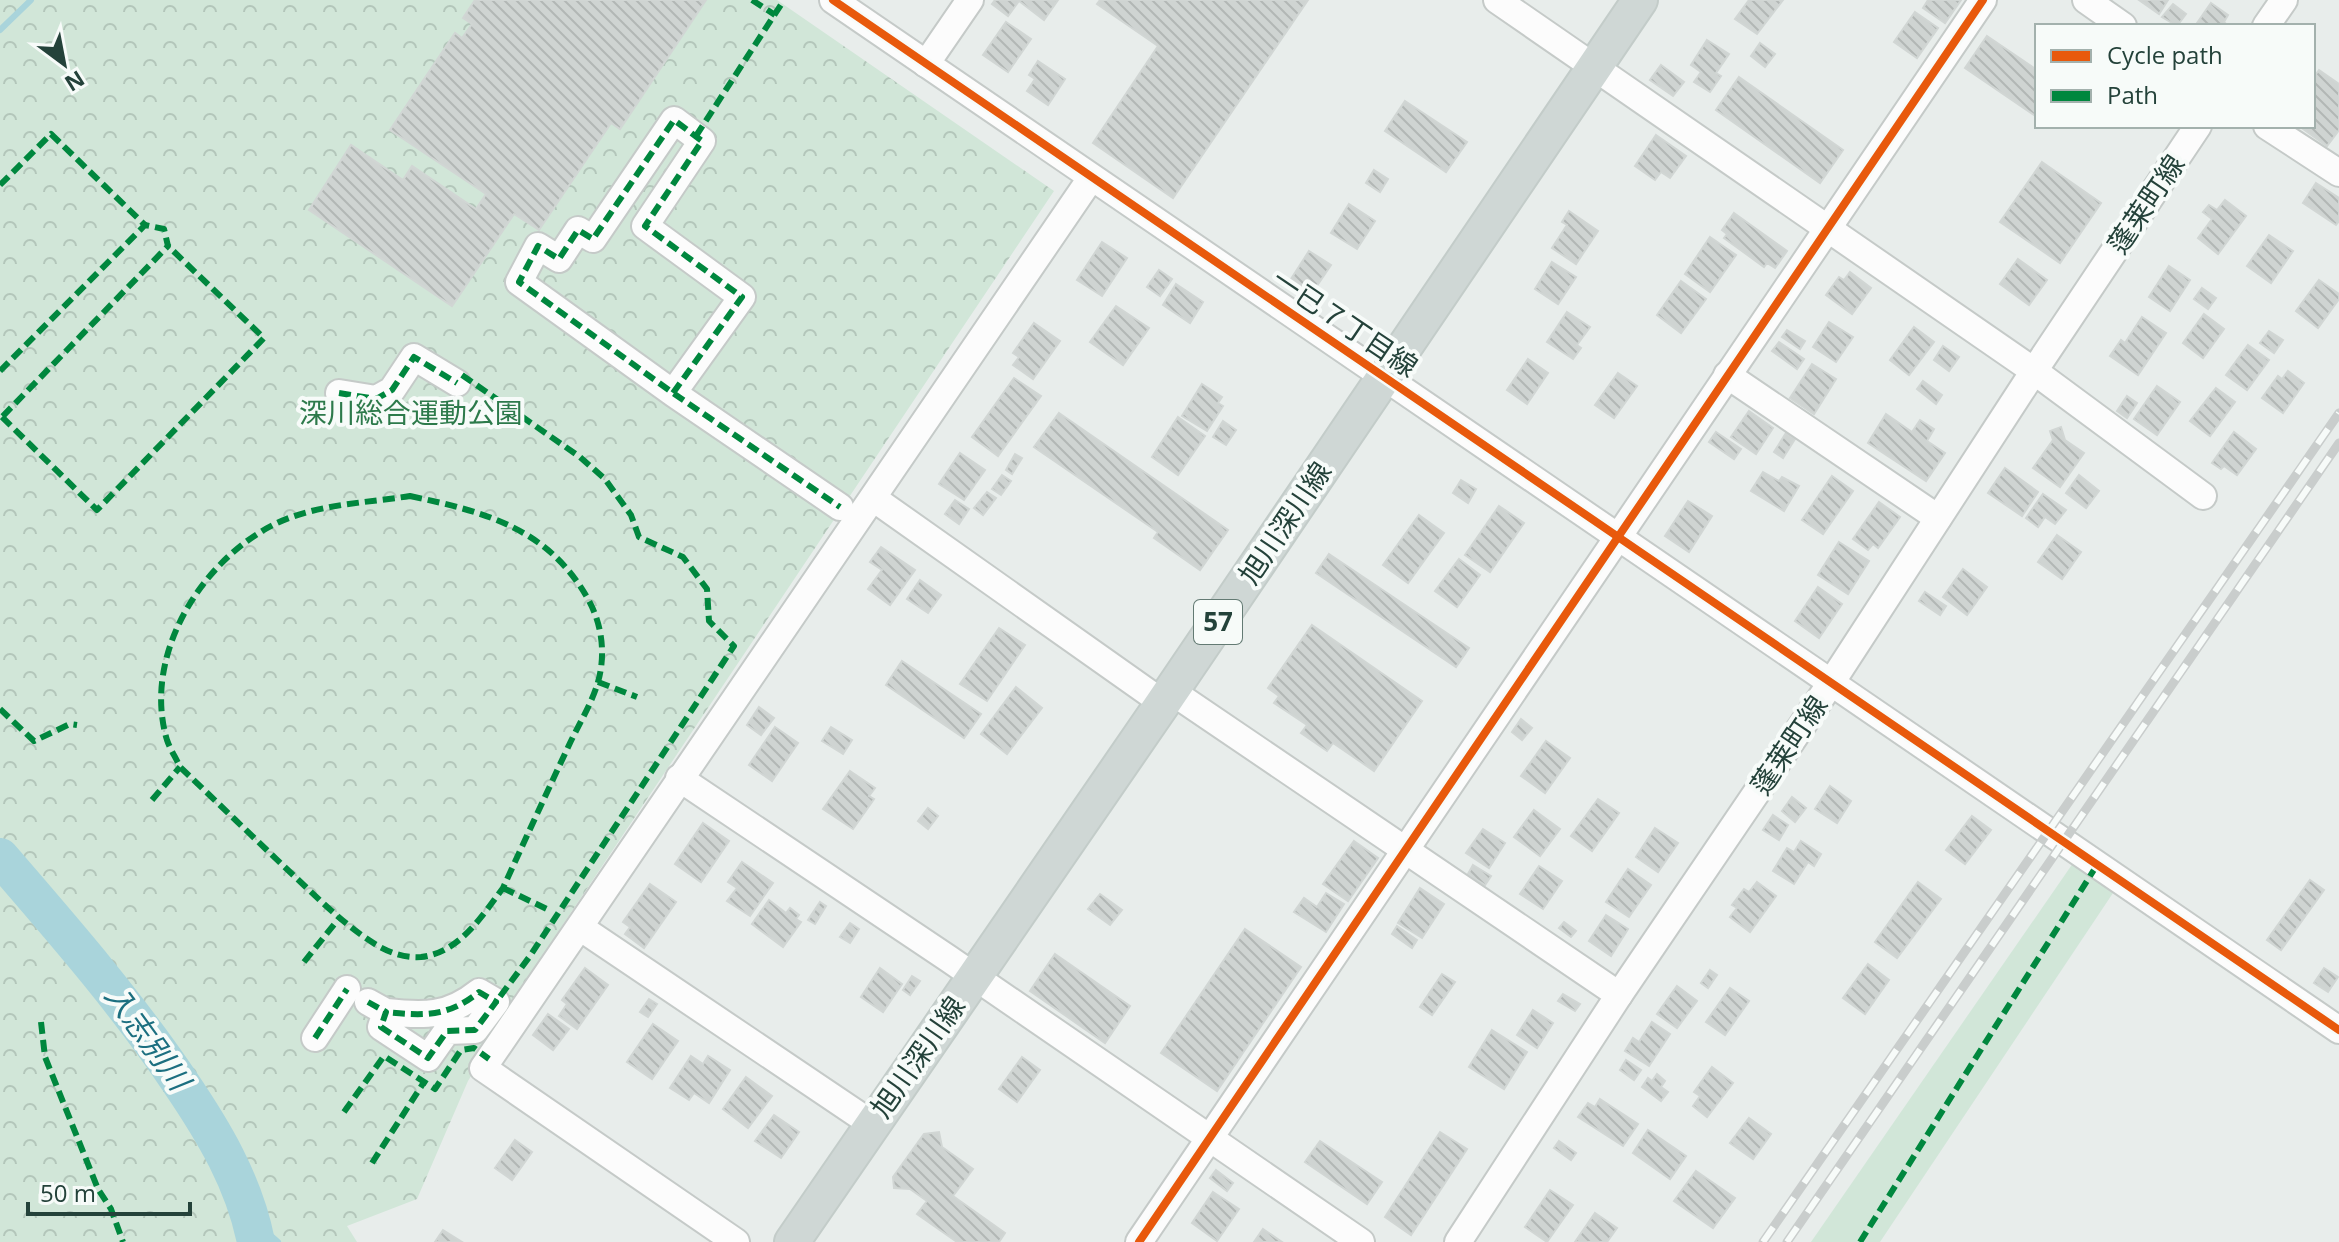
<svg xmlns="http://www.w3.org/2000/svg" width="2339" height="1242" viewBox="0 0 2339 1242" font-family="'Open Sans','Noto Sans JP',sans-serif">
<defs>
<pattern id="forest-crowns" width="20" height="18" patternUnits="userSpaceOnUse" patternTransform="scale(2)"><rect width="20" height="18" fill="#d1e6d8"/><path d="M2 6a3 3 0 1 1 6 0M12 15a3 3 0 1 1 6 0" fill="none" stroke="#b3c6ba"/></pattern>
<pattern id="building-back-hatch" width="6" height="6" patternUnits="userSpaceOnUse" patternTransform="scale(2)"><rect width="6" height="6" fill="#cfd4d2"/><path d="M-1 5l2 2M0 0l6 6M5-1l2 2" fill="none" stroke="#b2b7b5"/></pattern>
</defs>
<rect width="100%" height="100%" fill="#e8edeb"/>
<path fill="#d1e6d8" d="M2080,853L2121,881L1880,1242H1811Z"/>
<path fill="url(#forest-crowns)" d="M0,0H777L1054,191L564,923L468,1081L417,1199L347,1226L357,1242H0Z"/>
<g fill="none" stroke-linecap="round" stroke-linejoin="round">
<g stroke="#a9d4db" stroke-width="6">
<path d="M0,30L31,0"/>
<path d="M251,1218L278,1242"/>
</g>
<path stroke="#a9d4db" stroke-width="38" d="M0,857C63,930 126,1002 180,1082C214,1132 244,1182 256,1242"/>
</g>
<g fill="url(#building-back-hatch)" stroke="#d1d6d4" stroke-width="2">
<path d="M475,0H706L620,129L611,123L539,230L514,214L452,306L309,210L351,145L403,180L412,166L476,209L486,194L390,130L455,33L462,38L472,24L463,18Z"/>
<path d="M995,0H1058L1044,20L1019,1L1008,16L992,4Z"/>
<path d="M1100,0H1308L1173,198L1093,143L1158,46L1097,4Z"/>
<path d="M1749,0H1783L1757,34L1735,19Z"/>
<path d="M1928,0H1961L1945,23L1923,8Z"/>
<path d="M2139,0H2168L2159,14Z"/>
<path d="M2211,3L2228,15L2224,22L2228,26H2195Z"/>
<path d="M2173,4L2186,14L2177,26L2162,17Z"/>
<path d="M1915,12L1938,28L1917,58L1894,42Z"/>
<path d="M1006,22L1031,39L1008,72L983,55Z"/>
<path d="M1987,36L2037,70V117L1965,68Z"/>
<path d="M1707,40L1729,54L1716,73L1721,76L1710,92L1694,82L1701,72L1691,65Z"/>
<path d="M1760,43L1775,54L1765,67L1751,56Z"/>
<path d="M1038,61L1065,79L1048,105L1027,91L1035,79L1029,75Z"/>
<path d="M1661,65L1684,82L1673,96L1650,80Z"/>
<path d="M2319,70L2339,84V130L2327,146L2299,126H2313V78Z"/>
<path d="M1739,77L1843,150L1820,183L1716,110Z"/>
<path d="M1405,101L1467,142L1446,172L1385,131Z"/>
<path d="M1656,135L1686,156L1670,178L1661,172L1655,180L1635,166Z"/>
<path d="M2042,162L2101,203L2060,263L2000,222Z"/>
<path d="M1374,170L1388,179L1380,192L1366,183Z"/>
<path d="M2316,183L2339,198V221L2336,225L2303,203Z"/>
<path d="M2225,200L2246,216L2218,254L2198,238L2212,219L2203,212L2209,205L2217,210Z"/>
<path d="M1349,204L1375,221L1357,249L1331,233Z"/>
<path d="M1569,211L1598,231L1576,264L1552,248L1567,225L1562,222Z"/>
<path d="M1734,213L1787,251L1775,268L1767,263L1764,267L1724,238L1727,234L1722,230Z"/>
<path d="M2269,235L2293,251L2271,283L2247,266Z"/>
<path d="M1710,237L1736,255L1710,292L1685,274Z"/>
<path d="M1102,242L1127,258L1102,296L1077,280Z"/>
<path d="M1309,251L1331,265L1312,293L1291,279Z"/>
<path d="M2018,259L2047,280L2029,305L2000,284Z"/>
<path d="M1552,262L1576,277L1558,304L1535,289Z"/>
<path d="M2169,266L2190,280L2170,311L2149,297Z"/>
<path d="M1159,270L1172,279L1160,296L1147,287Z"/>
<path d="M1850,272L1871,288L1852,314L1826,295L1839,277L1844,280Z"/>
<path d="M2319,280L2339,294V299L2318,328L2296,311Z"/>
<path d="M1681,281L1706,299L1681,333L1657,315Z"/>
<path d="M1176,284L1203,302L1190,323L1163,305Z"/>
<path d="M2202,288L2216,298L2208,309L2194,299Z"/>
<path d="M1116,306L1149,328L1123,365L1090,342Z"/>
<path d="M1567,312L1590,327L1577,345L1581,348L1573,359L1547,342Z"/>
<path d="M2204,314L2224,329L2203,358L2183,343Z"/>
<path d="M2142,317L2166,333L2138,375L2110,356L2121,340L2125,343Z"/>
<path d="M1829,322L1853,337L1836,362L1813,347Z"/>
<path d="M1034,323L1060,341L1033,379L1013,365L1019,357L1013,353Z"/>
<path d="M1914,327L1934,342L1909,375L1890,360Z"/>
<path d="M1787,330L1805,341L1800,349L1782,337Z"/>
<path d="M2269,331L2283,340L2274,353L2260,343Z"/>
<path d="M1779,342L1804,359L1797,369L1772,351Z"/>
<path d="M2248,345L2269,360L2247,390L2226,375Z"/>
<path d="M1943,346L1959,357L1949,371L1934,360Z"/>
<path d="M1528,359L1548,373L1527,404L1507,390Z"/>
<path d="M1812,364L1836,379L1814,414L1790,398Z"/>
<path d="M2288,371L2304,383L2283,413L2262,398L2278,376L2282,379Z"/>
<path d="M1618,373L1637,386L1614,418L1595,405Z"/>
<path d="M1014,378L1041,396L998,456L972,437Z"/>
<path d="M1923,381L1942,395L1936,404L1917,389Z"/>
<path d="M1202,384L1222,397L1218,403L1223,406L1207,431L1182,416Z"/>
<path d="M2157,386L2180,402L2157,435L2134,419Z"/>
<path d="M2216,388L2235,402L2210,436L2190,421Z"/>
<path d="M2127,396L2137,403L2127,418L2117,411Z"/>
<path d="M1749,411L1773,428L1756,454L1731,437Z"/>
<path d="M1059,413L1228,530L1200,570L1154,538L1158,532L1034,447Z"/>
<path d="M1886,414L1912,432L1920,420L1934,429L1927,441L1945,453L1926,481L1868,443Z"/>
<path d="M1178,417L1205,436L1178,475L1152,457Z"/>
<path d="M1223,421L1236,430L1226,445L1213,437Z"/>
<path d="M2061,427L2065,440L2084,453L2060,487L2033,468L2053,440L2050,431Z"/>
<path d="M1716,432L1741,449L1734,459L1709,442Z"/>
<path d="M2234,432L2256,449L2237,475L2224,466L2221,469L2212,463Z"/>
<path d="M1786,433L1795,439L1783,458L1774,452Z"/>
<path d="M960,453L985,470L964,500L939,484Z"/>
<path d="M1015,454L1022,458L1012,474L1006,470Z"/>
<path d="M2005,468L2038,492L2022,516L1988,493Z"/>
<path d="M1763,472L1779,481L1782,477L1799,486L1784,511L1751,491Z"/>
<path d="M1002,475L1011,481L1001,495L992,489Z"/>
<path d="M2079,475L2099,491L2086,508L2066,493Z"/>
<path d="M1832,476L1853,491L1823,534L1802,520Z"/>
<path d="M1461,480L1476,489L1468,503L1453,493Z"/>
<path d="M987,492L996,498L983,515L974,508Z"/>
<path d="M2043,494L2066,510L2055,524L2045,517L2038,527L2026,518Z"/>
<path d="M955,500L969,509L959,524L945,514Z"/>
<path d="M1688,501L1712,516L1689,552L1665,536Z"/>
<path d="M1879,502L1900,517L1878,548L1873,544L1868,550L1853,539Z"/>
<path d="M1499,506L1524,523L1490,572L1465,555Z"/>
<path d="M1419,515L1444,533L1408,583L1383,565Z"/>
<path d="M2057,535L2081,552L2062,579L2038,562Z"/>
<path d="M1839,542L1869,561L1848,594L1818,575Z"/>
<path d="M881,547L915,570L890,605L868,589L882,570L870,562Z"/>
<path d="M1329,554L1469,648L1456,667L1316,573Z"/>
<path d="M1459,559L1480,575L1457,607L1435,591Z"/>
<path d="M1963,569L1987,587L1967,615L1943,597Z"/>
<path d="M920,580L941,595L928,613L907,599Z"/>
<path d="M1818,587L1842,604L1819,638L1795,621Z"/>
<path d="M1925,592L1946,606L1940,615L1919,601Z"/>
<path d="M1312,625L1422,701L1374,771L1333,743L1327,751L1301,733L1307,725L1274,703L1279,696L1268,688Z"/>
<path d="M999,628L1025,645L987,701L960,684Z"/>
<path d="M902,661L981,714L964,738L886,685Z"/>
<path d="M1016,687L1042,708L1007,754L981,734Z"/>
<path d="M759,707L774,718L761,735L747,725Z"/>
<path d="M1521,719L1532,728L1522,740L1512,732Z"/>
<path d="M775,727L798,743L772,781L749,765Z"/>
<path d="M831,727L852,740L843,754L822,741Z"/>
<path d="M1546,741L1570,758L1545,793L1521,776Z"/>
<path d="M850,771L875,788L869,796L874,799L853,829L823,809Z"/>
<path d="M1830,786L1851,801L1837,823L1815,809Z"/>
<path d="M1792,797L1806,808L1795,822L1782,811Z"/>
<path d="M1598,799L1619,813L1592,851L1571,836Z"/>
<path d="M928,808L938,816L928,829L918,821Z"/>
<path d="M1534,810L1560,829L1540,856L1514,837Z"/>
<path d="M1773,815L1788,825L1779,840L1763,830Z"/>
<path d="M1972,816L1991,830L1965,864L1946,850Z"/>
<path d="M703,823L729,841L701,882L675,864Z"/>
<path d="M1655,828L1678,843L1658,872L1636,857Z"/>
<path d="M1483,829L1505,843L1489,868L1466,853Z"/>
<path d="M1354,841L1378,858L1348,901L1323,884Z"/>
<path d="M1801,841L1821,854L1814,866L1808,862L1794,884L1773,871L1787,848L1794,852Z"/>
<path d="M742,862L773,883L750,916L727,901L737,888L728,882Z"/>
<path d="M1473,865L1491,876L1485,885L1468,874Z"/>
<path d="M1539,866L1562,881L1543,909L1520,894Z"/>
<path d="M1628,869L1651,885L1629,917L1606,902Z"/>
<path d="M2310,880L2324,890L2281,950L2267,940Z"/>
<path d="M1757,882L1776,896L1750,932L1730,917L1737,908L1732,905L1744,889L1749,892Z"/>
<path d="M1918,882L1941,899L1897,958L1875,942Z"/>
<path d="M650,884L676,902L644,948L625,934L630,927L623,922Z"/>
<path d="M1420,888L1444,904L1422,938L1398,923Z"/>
<path d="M1326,893L1344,904L1326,932L1294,912L1304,898L1317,907Z"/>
<path d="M1100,894L1122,910L1110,925L1088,909Z"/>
<path d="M769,900L786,913L790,908L799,915L796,919L801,922L783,947L752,924Z"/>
<path d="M820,902L826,906L815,924L808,920Z"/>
<path d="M1606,915L1628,929L1611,956L1589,941Z"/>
<path d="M1564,922L1576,931L1571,937L1559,928Z"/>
<path d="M850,923L859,929L850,943L840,937Z"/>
<path d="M1397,926L1417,940L1412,948L1392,934Z"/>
<path d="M1245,929L1301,967L1217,1091L1161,1053Z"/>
<path d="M1055,954L1130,1006L1105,1043L1030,991Z"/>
<path d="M1868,964L1889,980L1865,1014L1843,998Z"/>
<path d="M585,968L608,985L577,1029L559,1016L567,1004L562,1000Z"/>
<path d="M880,968L902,984L883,1012L861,997Z"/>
<path d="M2324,968L2338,977L2328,992L2314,983Z"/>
<path d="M1710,970L1717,975L1708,988L1701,983Z"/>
<path d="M1442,974L1455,982L1432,1015L1420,1007Z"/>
<path d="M912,976L920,981L910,995L903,990Z"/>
<path d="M1677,986L1697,1001L1677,1028L1657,1014Z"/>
<path d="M1730,988L1749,1001L1725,1035L1706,1022Z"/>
<path d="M1563,994L1580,1004L1575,1011L1558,1001Z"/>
<path d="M649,999L657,1004L648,1017L640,1012Z"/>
<path d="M1533,1010L1553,1023L1537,1048L1517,1035Z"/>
<path d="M548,1014L569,1029L553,1050L533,1035Z"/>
<path d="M1652,1022L1670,1034L1649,1066L1625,1051L1633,1038L1639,1042Z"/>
<path d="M653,1024L678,1041L652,1079L627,1062Z"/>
<path d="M1492,1030L1527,1052L1504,1089L1469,1067Z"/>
<path d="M691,1056L703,1064L708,1056L730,1070L709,1103L694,1093L689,1100L670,1088Z"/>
<path d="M1022,1057L1040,1070L1017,1102L999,1089Z"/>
<path d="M1626,1060L1641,1070L1634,1080L1620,1070Z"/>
<path d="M1712,1067L1733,1083L1707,1117L1693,1106L1700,1096L1694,1092Z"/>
<path d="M1657,1074L1665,1081L1661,1087L1668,1092L1661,1101L1642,1087L1648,1078L1652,1081Z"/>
<path d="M746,1077L772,1096L748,1128L723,1109Z"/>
<path d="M1600,1099L1638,1124L1623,1146L1578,1117L1588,1103L1595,1107Z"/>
<path d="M774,1115L799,1132L781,1158L755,1141Z"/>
<path d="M1749,1118L1771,1134L1753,1159L1730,1143Z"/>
<path d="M1648,1130L1686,1156L1670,1179L1633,1153Z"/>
<path d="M939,1132L942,1147L973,1169L953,1196L1005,1233L999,1242H957L917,1214L927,1201L910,1189L894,1188L893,1177L924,1134Z"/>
<path d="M1440,1132L1467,1149L1411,1235L1385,1217Z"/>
<path d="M515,1140L532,1152L512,1180L495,1168Z"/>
<path d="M1320,1141L1382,1182L1367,1204L1305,1162Z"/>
<path d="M1559,1141L1576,1153L1571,1160L1554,1148Z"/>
<path d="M1216,1170L1233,1183L1227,1191L1210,1178Z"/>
<path d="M1696,1171L1735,1198L1713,1228L1674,1201Z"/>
<path d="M1550,1190L1573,1205L1547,1242L1525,1227Z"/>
<path d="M1213,1192L1239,1209L1217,1241L1192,1223Z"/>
<path d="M1595,1213L1617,1228L1607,1242H1575Z"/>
<path d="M1263,1229L1282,1242H1254Z"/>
<path d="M443,1230L462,1242H435Z"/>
</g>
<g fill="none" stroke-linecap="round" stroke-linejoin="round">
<defs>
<g id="minor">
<path d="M833,0L2339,1030"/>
<path d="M1497,0L2034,371L2203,496"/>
<path d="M2086,0L2123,26"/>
<path d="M2266,26L2284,0"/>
<path d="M926,64L970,0"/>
<path d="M2267,126L2339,173"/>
<path d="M1727,375L1938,518"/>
<path d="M339,393L376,399L392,390L414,357L457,383"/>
<path d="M673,393L742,297L645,226L702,141L674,120L593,239L578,230L559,259L538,246L519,282L673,393L840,507"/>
<path d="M873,498L1163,703"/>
<path d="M1171,691L1619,995"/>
<path d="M679,778L949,959L1361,1242"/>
<path d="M581,928L872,1124"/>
<path d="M368,1002L386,1012L381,1027L428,1058L447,1031L475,1030L496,1002L479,992C448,1017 424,1016 386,1012"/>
<path d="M315,1038L347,989"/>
<path d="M736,1242L483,1068L1091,178"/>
<path d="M1139,1242L1983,0"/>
<path d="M1458,1242L1619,995L1831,683L2034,371L2198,126"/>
</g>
<path id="major" d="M792,1242L1163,703L1640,0"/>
</defs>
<use href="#minor" stroke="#c5cac8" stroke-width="30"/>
<use href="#major" stroke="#c3ccc9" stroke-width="38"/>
<use href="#minor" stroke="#fcfcfc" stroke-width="26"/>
<use href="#major" stroke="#cfd7d5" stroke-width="34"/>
<defs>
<g id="rail">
<path d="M1763,1242L2339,413"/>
<path d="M1787,1242L2339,443"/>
</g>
</defs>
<use href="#rail" stroke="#c9cdcc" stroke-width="9"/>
<use href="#rail" stroke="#f7fbf9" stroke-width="6" stroke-dasharray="18" stroke-linecap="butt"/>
<g stroke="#00873e" stroke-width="6" stroke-dasharray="12 6" stroke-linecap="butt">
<path d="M752,0L775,15"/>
<path d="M696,136L784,0"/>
<path d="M0,185L51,134L145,225"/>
<path d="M0,371L145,225L164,229L168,246L2,417L0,416"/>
<path d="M462,375L580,457L605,479L631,515L639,537L683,557L707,589L709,621L734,646L530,956L496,1002"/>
<path d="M339,393L376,399L392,390L414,357L457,383"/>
<path d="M673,393L742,297L645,226L702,141L674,120L593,239L578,230L559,259L538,246L519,282L673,393L840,507"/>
<path d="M2,417L97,510L264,338L168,246"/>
<path d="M410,496C485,512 548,528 588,599C602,624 606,654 598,682C592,703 579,724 570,743C547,792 525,840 503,888C482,916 459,953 421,957C407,958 393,954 380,947C347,928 319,899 291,873C254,838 217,802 180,767C176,758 170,749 167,740C142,657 200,562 273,525C314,504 366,503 410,496Z"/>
<path d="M598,682L637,697"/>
<path d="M0,709L34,741L70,724L77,725"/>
<path d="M152,800L180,767"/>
<path d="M503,888L551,911"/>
<path d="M304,962L340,917"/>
<path d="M368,1002L386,1012L381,1027L428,1058L447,1031L475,1030L496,1002L479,992C448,1017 424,1016 386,1012"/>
<path d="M41,1022L45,1057L98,1189L111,1209L123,1242"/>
<path d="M315,1038L347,989"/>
<path d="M344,1112L384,1056L435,1089L461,1050L474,1048L489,1059"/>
<path d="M372,1163L424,1082"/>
<path d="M1860,1242L2097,865"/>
</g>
<defs>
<g id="cycleway">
<path d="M833,0L2339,1030"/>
<path d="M1139,1242L1983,0"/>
</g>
</defs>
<use href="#cycleway" stroke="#f7fbf9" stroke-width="13"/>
<use href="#cycleway" stroke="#e8590c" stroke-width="8"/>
</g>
<g text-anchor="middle" stroke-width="8" stroke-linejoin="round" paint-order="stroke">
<rect fill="#f7fbf9" stroke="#637a73" stroke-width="2" x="1194" y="600" width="48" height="44" rx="6"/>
<g font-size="26" font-weight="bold" fill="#24423a">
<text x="1218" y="631">57</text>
</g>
<g font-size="28" fill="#24423a" stroke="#f7fbf9">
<text transform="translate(2146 204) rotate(-56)" y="10">蓬莱町線</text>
<text transform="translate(1345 323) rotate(34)" y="10">一已７丁目線</text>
<text transform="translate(1285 523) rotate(-56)" y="10">旭川深川線</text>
<text transform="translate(1789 745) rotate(-56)" y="10">蓬莱町線</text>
<text transform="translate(918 1057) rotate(-55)" y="10">旭川深川線</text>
</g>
<g font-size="28" fill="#2d7a4b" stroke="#f7fbf9">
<text x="411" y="423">深川総合運動公園</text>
</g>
<g font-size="30" font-style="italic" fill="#1c6f80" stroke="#f7fbf9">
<text transform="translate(147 1038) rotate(54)" y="10">入志別川</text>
</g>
</g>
<rect x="2035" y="24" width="280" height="104" fill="#f7fbf9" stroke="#a3b1ad" stroke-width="2"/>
<rect x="2051" y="50" width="40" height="12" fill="#e8590c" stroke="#a3b1ad" stroke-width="2"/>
<text x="2107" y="64" font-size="24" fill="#24423a">Cycle path</text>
<rect x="2051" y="90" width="40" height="12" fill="#00873e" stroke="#a3b1ad" stroke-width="2"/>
<text x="2107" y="104" font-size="24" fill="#24423a">Path</text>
<g transform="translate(64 64) rotate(148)" stroke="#f7fbf9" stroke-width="6" paint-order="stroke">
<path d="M0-6L14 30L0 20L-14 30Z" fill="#24423a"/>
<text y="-12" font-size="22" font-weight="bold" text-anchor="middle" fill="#24423a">N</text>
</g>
<path d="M28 1202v12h162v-12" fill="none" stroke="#24423a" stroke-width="4"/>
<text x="40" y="1202" font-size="24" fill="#24423a" stroke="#f7fbf9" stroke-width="6" paint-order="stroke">50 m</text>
</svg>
